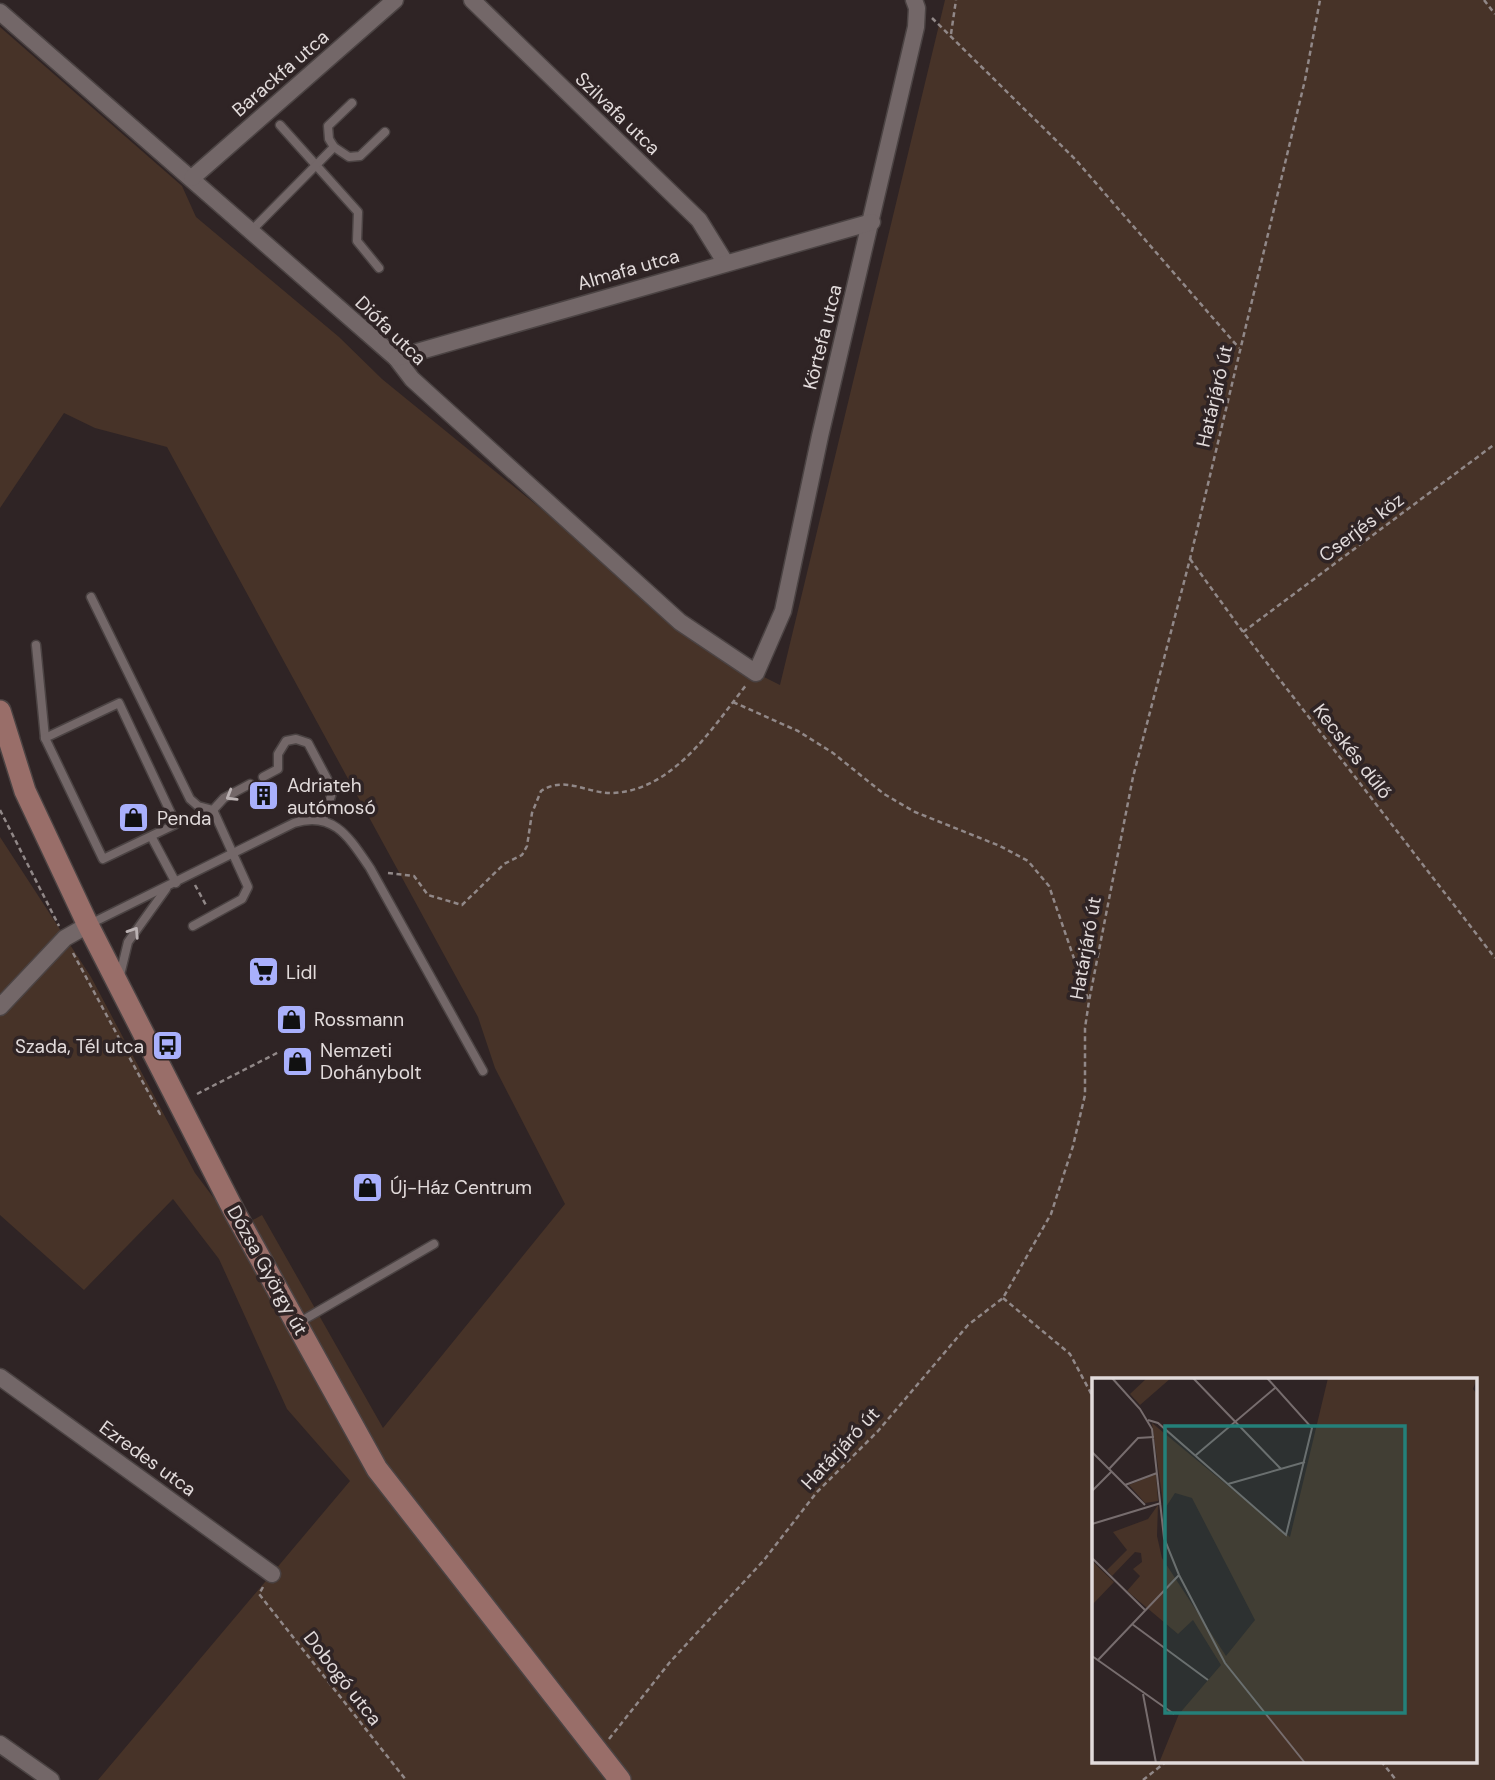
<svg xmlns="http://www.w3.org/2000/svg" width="1495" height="1780" viewBox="0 0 1495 1780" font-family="'DM Sans',sans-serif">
<rect width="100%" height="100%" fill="#2f2425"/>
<path fill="#473328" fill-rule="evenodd" d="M945,0H1495V1780H98L350,1481L287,1409L219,1259L173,1199L84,1290L0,1215V837L91,977L195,1173L237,1229L262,1215L383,1428L565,1204L495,1068L478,1017L167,447L95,428L64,413L0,508V27L182,186L196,217L339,337L382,379L680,622L756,673L780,685ZM1094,1379H1476V1761H1094Z"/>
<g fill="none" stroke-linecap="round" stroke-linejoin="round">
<defs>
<g id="lane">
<path d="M280,125L358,212L357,241L379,268"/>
<path d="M334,147L349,157L360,156L385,132"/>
<path d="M251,231L334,147L329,139L328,126L352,103"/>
<path d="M91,597L190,799L198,806L213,810"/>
<path d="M36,645L45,738"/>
<path d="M263,777L278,769V754L286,741L296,739L308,743L333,790L323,820"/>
<path d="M213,810L224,798L250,784"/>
<path d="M151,836L103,859L45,738L119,703L176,824L151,836L176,883"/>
<path d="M90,924L294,823C334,810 350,839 370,868L483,1071"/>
<path d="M193,926L242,899L248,887L213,810"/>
<path d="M120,975L128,942L166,889"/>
<path d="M298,1323L434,1244"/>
</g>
<g id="street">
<path d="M472,0L699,220L725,262"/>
<path d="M0,12L396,358L412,379L680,622L756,673L783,611L820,436L916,27L917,8L914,0"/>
<path d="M192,178L395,0"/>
<path d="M396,358L872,222"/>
<path d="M0,1007L65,938L88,925"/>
<path d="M0,1377L272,1574"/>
<path d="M0,1744L51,1780"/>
</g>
<path id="secondary" d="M0,711L25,791L88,925L234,1211L377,1469L620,1780"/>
</defs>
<use href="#lane" stroke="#4b4343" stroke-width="11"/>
<use href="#street" stroke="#4b4343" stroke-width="19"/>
<use href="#secondary" stroke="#4b4343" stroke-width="24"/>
<g stroke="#918888" stroke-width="2.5" stroke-dasharray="5 3.5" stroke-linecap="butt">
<path d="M1484,0L1495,14"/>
<path d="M932,18L1075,159L1239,348"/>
<path d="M951,34L956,0"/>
<path d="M1190,559L1243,632L1495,958"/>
<path d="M1243,632L1495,444"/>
<path d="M733,702L798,731L833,753L884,794L915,812L1000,846L1028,861L1049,886L1088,999"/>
<path d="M0,810L59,926"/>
<path d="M388,873L414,876L428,895L462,905L504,864L522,855L527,846L532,813L541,791C566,775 587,794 613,793C674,790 713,727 747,684"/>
<path d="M195,885L207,907"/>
<path d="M73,953L160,1114L163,1112"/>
<path d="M197,1094L279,1052"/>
<path d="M1003,1298L1070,1354L1094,1399"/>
<path d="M263,1587L259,1594L406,1780"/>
<path d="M609,1739L670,1662L764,1560L817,1492L878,1431L968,1325L1003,1298L1051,1214L1073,1146L1085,1095V1028L1089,1001L1133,777L1190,559L1305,80L1320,0"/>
<path d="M1381,1761L1396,1780"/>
<path d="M1143,1780L1167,1761"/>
</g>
<use href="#lane" stroke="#736768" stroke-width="8"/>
<use href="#street" stroke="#736768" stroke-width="16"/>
<use href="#secondary" stroke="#996e69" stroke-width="21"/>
</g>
<defs><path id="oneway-chevron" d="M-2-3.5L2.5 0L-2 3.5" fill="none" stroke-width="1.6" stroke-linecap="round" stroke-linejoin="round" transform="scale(1.75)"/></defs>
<g stroke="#bbb2b3">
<use href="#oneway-chevron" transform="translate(231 796) rotate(149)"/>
<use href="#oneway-chevron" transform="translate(134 932) rotate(-57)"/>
</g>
<defs>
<symbol id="building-square" viewBox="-11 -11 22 22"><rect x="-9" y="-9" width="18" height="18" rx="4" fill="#a9b0fc" stroke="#2f2425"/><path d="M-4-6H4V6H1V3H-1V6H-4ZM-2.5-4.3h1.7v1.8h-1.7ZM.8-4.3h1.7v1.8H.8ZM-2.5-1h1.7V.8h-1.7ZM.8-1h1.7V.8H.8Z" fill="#111"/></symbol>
<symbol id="shop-square" viewBox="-11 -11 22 22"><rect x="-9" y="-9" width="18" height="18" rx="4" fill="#a9b0fc" stroke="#2f2425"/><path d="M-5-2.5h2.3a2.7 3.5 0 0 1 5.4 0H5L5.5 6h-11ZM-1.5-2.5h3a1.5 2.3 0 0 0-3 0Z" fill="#111"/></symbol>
<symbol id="supermarket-square" viewBox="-11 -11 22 22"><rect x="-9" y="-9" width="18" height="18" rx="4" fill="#a9b0fc" stroke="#2f2425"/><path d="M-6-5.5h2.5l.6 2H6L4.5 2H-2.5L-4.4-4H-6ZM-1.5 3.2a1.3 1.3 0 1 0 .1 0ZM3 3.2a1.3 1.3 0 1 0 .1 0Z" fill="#111"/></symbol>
<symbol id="bus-square" viewBox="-11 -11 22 22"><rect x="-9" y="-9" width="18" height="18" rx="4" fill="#a9b0fc" stroke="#2f2425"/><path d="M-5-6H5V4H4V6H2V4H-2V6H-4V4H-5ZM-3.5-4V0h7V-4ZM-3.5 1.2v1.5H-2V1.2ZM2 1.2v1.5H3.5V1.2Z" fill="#111"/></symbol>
</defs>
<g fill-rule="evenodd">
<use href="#building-square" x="246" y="778" width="35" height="35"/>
<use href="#shop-square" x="116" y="800" width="35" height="35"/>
<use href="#supermarket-square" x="246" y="954" width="35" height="35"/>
<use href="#shop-square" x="274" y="1002" width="35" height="35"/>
<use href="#bus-square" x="150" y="1028" width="35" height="35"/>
<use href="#shop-square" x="280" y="1044" width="35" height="35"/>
<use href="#shop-square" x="350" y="1170" width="35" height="35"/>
</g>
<g text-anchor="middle" stroke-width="7" stroke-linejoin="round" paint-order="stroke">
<g font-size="19" fill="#e2dbdb" stroke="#2f2425">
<text transform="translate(280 73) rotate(-41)" y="7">Barackfa utca</text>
<text transform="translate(618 113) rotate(44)" y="7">Szilvafa utca</text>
<text transform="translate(628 269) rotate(-16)" y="7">Almafa utca</text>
<text transform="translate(391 330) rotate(44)" y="7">Diófa utca</text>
<text transform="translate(822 337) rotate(-76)" y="7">Körtefa utca</text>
<text transform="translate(1214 396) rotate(-77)" y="7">Határjáró út</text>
<text transform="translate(1361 527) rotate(-37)" y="7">Cserjés köz</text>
<text transform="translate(1353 751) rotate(52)" y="7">Kecskés dűlő</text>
<text transform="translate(1085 948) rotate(-80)" y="7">Határjáró út</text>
<text transform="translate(268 1270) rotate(61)" y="7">Dózsa György út</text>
<text transform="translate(840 1448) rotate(-47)" y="7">Határjáró út</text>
<text transform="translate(148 1458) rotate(36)" y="7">Ezredes utca</text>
<text transform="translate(343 1678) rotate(52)" y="7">Dobogó utca</text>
</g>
<g font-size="19" fill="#e2dbdb" stroke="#2f2425" text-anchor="start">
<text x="287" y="792">Adriateh<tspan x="287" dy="22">autómosó</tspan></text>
<text x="157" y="825">Penda</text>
<text x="286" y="979">Lidl</text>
<text x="314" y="1026">Rossmann</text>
<text x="144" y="1053" text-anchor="end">Szada, Tél utca</text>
<text x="320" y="1057">Nemzeti<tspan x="320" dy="22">Dohánybolt</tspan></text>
<text x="390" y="1194">Új-Ház Centrum</text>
</g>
</g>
<g transform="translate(1092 1378)">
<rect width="385" height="385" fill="#2f2425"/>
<path d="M55,0H79L48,27L38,16ZM236,0H385L381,11L385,16V385H67L87,336L129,287L101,242L86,256L35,213L48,198L41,191L50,184L49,175L43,174L20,198L15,192L35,172L21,154L56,141L66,127L65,158L70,180L134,278L163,242L100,120L83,115L72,132L60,45L198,159ZM64,96L66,123L53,125L37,107ZM0,183L22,204L0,227Z" fill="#473328"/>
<path fill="none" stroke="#776d6e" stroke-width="2" d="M20,0L48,31L60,51L72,160L87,197L133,285L213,385M101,0L189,91M56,42L66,45L194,157L220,50L175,0M0,74L53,127M104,77L183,10M17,91L46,60L62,59M136,106L213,84M33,107L65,95M0,113L20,93M0,146L69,125M0,180L53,232M40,246L116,302M0,278L82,336M6,282L87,197M51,316L64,385"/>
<path fill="#248079" fill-opacity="0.15" stroke="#248079" stroke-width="3.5" d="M73,48H313V335H73Z"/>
<rect width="385" height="385" fill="none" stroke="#e2dbdb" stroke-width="3.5"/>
</g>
</svg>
